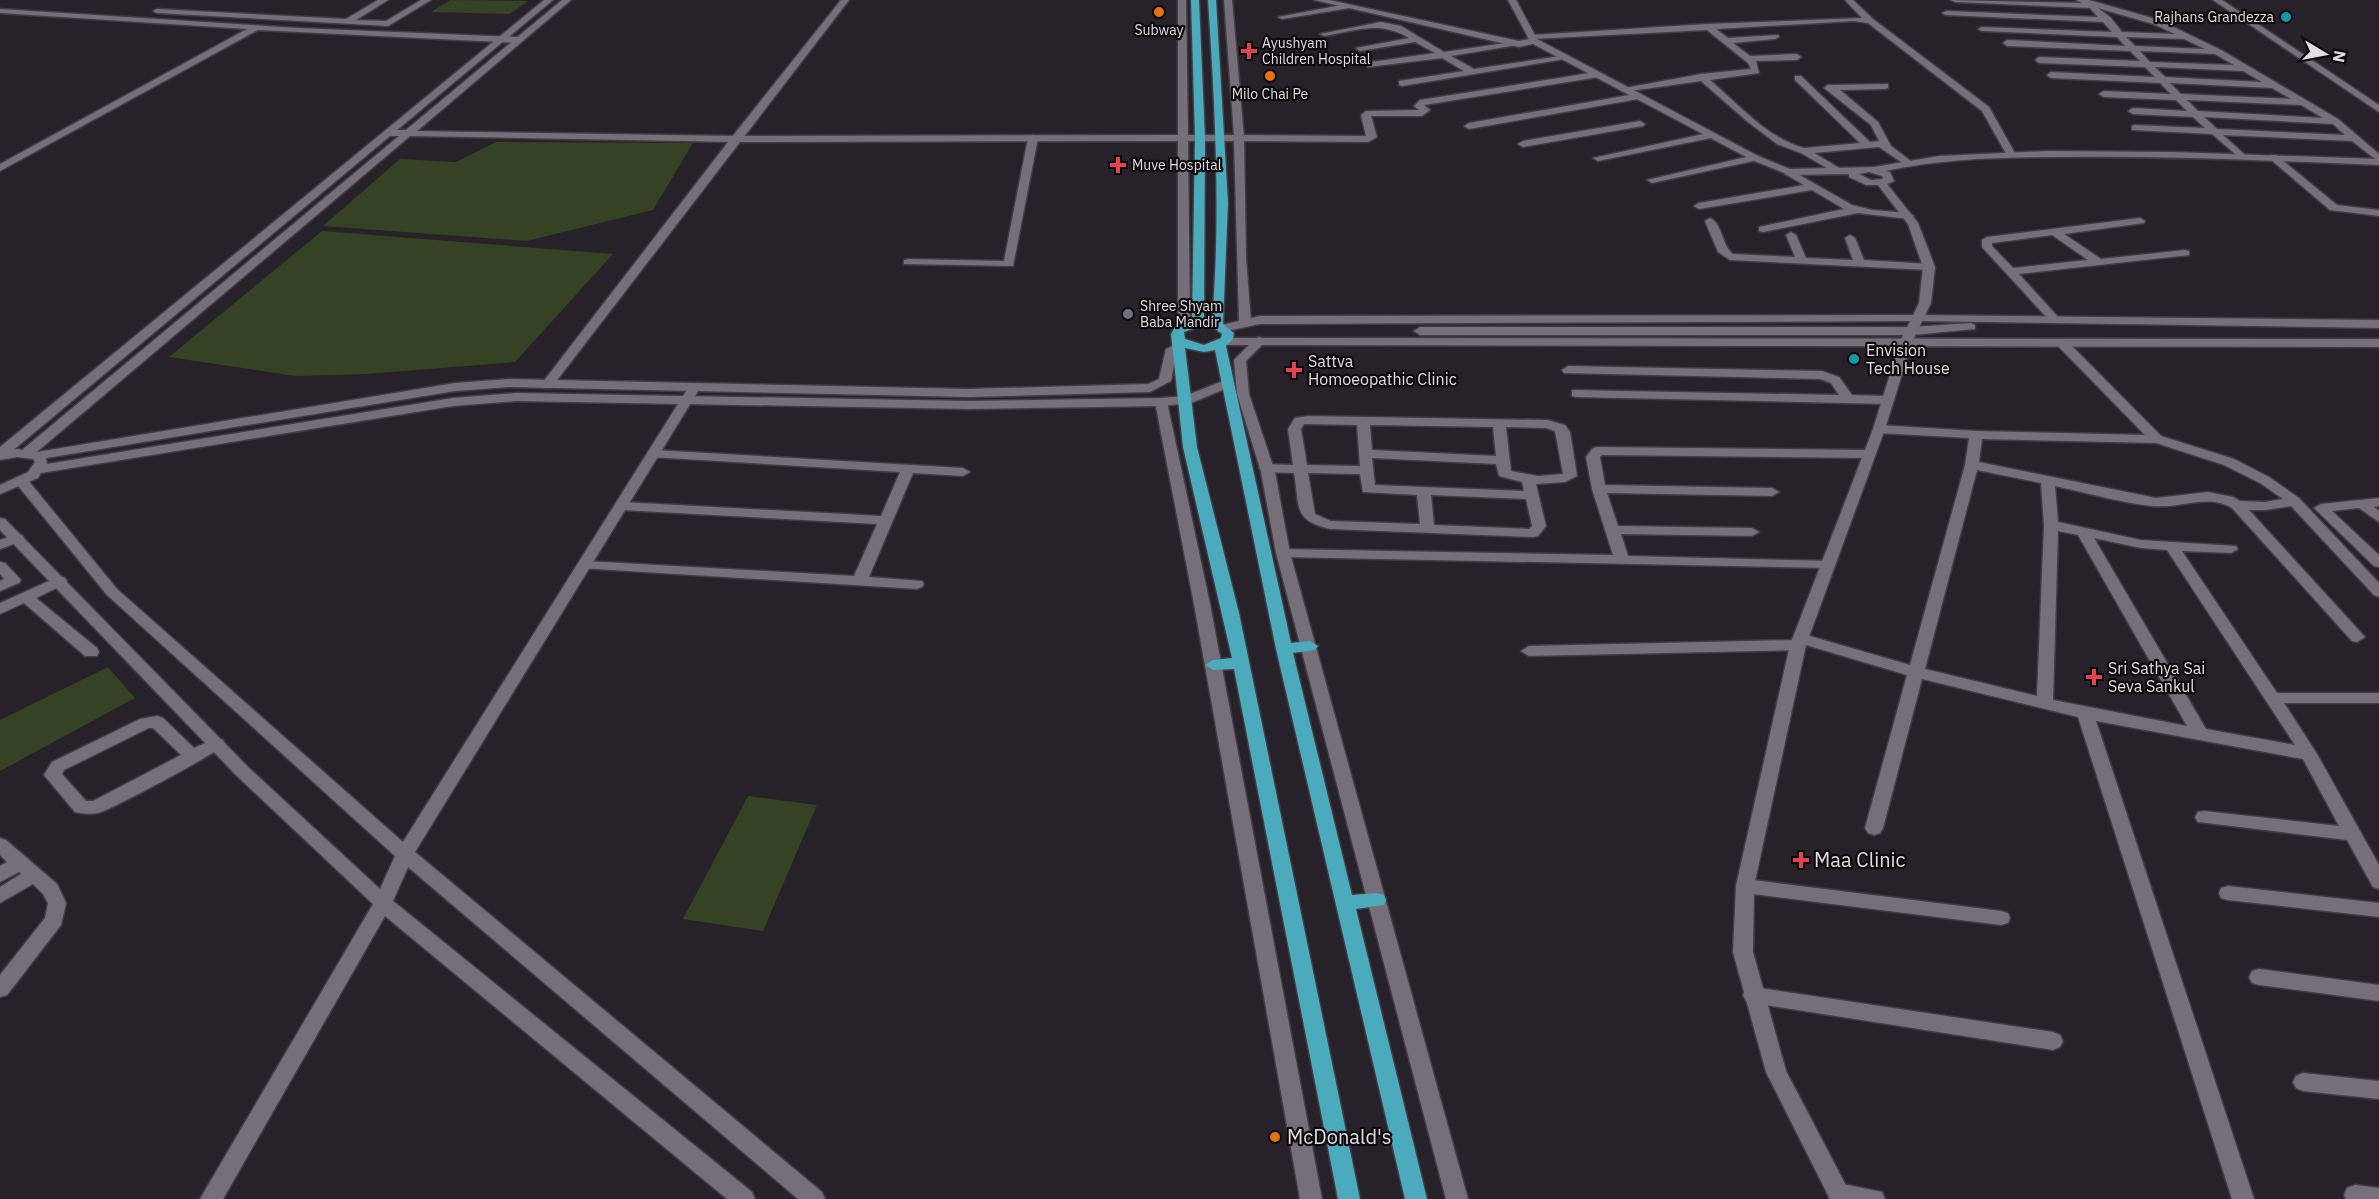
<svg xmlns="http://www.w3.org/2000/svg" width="2379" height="1199" viewBox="0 0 2379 1199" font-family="'IBM Plex Sans',sans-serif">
<rect width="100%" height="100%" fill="#272129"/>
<g fill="#354223">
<path d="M450,0L528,1L510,14L431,12Z"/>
<path d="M496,142L693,143L653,210L527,241L323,226L400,159L456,162Z"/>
<path d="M322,231L613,254L515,362L366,374L295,376L169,357Z"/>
<path d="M108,667L135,698L0,771V720Z"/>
<path d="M748,796L817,805L763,931L683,919Z"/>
</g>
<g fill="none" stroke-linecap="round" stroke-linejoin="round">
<defs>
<g id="minor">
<path d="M378,0H388L356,20L386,21L421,0H431L388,26L157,13L153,11L157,9L346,19Z"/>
<path d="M841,0H849L551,388H543V382L732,137Z"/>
<path d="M1845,0H1853L1873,19L1989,107L2016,155L2014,157H2008L1982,111L1868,23L1854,21L1716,29L1728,38L1778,35L1779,37L1775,39L1733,43L1750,56L1797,54L1801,57L1797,60L1756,61L1759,73L1710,80C1737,103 1768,139 1804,148L1860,143L1795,80V76H1801L1870,142L1879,141L1871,125L1824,88L1828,85L1888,84V88L1885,89L1840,90L1878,122L1891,146L1912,162L1904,164L1879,147L1814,153L1841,169L1842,171L1837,174L1801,153L1777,144L1748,122L1701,81L1623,92L1619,89L1701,74L1751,69L1748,63L1707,30L1532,39L1528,37L1532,35L1707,24L1862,18Z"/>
<path d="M1951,0L2082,3L2076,0H2089L2159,20L2221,50L2338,119L2379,154V162L2352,141L2223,135L2243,153L2245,155L2240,158L2212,134L2132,130V126L2135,125L2205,128L2193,117L2133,114L2128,111L2133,108L2187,111L2176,100L2104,97L2099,94L2104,91L2171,94L2160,83L2051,78L2047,75L2051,72L2155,77L2145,67L2039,63L2035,60L2039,57L2140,61L2130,51L2007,46L2003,43L2007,40L2125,46L2117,37L1982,31L1978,29L1982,27L2112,32L2103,22L1946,15L1942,13L1946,11L2098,17L2090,8L1955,2ZM2098,8L2153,24L2175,34L2122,32L2111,18ZM2126,37L2184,39L2205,49L2135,46ZM2140,51L2215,54L2234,65L2150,62ZM2155,67L2243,71L2262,82L2165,77ZM2170,83L2272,88L2291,99L2181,94ZM2187,100L2301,105L2323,118L2198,111ZM2204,117L2333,124L2345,135L2217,129Z"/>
<path d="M1347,4L1351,6L1350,8L1282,19L1278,17Z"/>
<path d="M0,9L298,28L518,37L522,40L518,43L258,30L0,171V164L247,29L0,13Z"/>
<path d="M1381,22L1401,26L1444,52L1519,41L1523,44L1451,56L1474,69L1567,55L1571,58L1402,86L1399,85V81L1464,71L1442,58L1368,67L1367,65L1371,62L1435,53L1415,42L1360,51L1356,48L1409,38C1379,20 1356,31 1324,36L1320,34Z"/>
<path d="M1596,72L1599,73V77L1424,105L1430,110L1422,116H1371L1377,137L1368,142L1239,141L1234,138L1239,135L1366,136L1361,115L1366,111L1419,110L1414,106L1420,100Z"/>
<path d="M1635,94L1640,97L1638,99L1469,129L1464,126L1469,123Z"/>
<path d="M1640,121L1645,124L1643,126L1523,147L1518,144L1523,141Z"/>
<path d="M1708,133L1711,134V138L1598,161L1593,158Z"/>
<path d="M1033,135L1038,138L1013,266L904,264V260L908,259L1004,261L1028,138Z"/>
<path d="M1755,155L1760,158L1758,160L1652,183L1647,180Z"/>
<path d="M2270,155H2276L2337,205L2379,210V216L2330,210L2270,159Z"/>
<path d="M1789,169L1852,205L1872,210L1909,213L1914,216L1909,219L1858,213L1763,232L1759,231V227L1844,209L1812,190L1699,209L1694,206L1699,203L1804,185L1785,174L1784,172Z"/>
<path d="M1710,218C1723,224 1721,245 1733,254L1795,257L1786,235L1791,232L1796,235L1806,258L1853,260L1845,238L1850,235L1855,238L1864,260L1929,264L1935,267L1929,270L1730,260L1718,252L1705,221Z"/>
<path d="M2140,218L2145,221L2144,223L2064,234L2101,259L2185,250L2189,251V255L2019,274L2058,317V321H2050L1982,247V240L1987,237ZM2052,235L2088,260L2013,268L1992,246V243Z"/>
<path d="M2062,339L2066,340L2161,436L2234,459L2269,477L2299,498L2379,583V597L2374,595L2291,506L2265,510H2249L2365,637L2357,642L2352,641L2232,508C2212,496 2192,504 2169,506C2141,509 2085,492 2055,486L2058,522L2141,540L2236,546L2238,549L2231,553L2182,551L2277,693H2379V703H2284L2317,754L2379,865V889L2373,887L2347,840L2198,822L2195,817L2198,812L2204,811L2339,826L2303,759L2096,721L2254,1199H2232L2078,717L1922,679L1883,828L1880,833L1874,835L1868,833L1865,828L1907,675L1806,645L1798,650L1529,656L1521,651L1529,646L1796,640L1798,635L1803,634L1910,665L1965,465L1969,438L1879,433L1873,429L1879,425L1976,431L2145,435L2058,346V340ZM1982,439L2156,443L2224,465L2260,483L2283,499L2265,502L2240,501L2233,497L2208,492L2156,498L1979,462ZM1977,470L2041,483L2044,525L2037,696L1925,669ZM2058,531L2078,535L2187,726L2053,700ZM2094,538L2141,548L2167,550L2295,745L2206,729Z"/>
<path d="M1568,366L1822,371L1839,377L1852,395L1888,396L1894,400L1888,404L1576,397L1572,396V390L1839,395L1831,383L1820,379L1564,373L1562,370Z"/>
<path d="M1308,416L1547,420L1565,425L1570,432L1577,476L1565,482L1536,484L1546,526L1538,536L1533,537L1330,529C1292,520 1300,506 1294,473L1266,472L1259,468L1266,464L1293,465L1288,429L1295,418ZM1304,424L1357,425L1360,466L1307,465L1301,429ZM1370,425L1493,427L1496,456L1372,450ZM1506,427L1546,428L1555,431L1563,474L1538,476L1511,471ZM1372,458L1496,464L1499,476L1522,482L1524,491L1375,485ZM1308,473L1360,474L1363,492L1417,495L1420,524L1331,521L1315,514ZM1431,495L1526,499L1532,526L1529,529L1434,525Z"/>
<path d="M1598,447L1869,450L1876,454L1869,458L1602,455L1600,457L1605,485L1772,488L1779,492L1772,496L1607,493L1618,526L1752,528L1759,532L1752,536L1621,534L1628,556L1833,561L1835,564L1828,568L1283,557L1276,553L1283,549L1613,555L1592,489L1586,457L1593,448Z"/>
<path d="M655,450L963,468L970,472L963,476L913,473L869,577L922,581L924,584L922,587L917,589L580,568L578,565L580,562L585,561L854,576L877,524L622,510L615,506L622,502L881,516L900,472L650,457L648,454Z"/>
<path d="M2379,498V506L2374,507L2379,511V522L2359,508L2332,511L2379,555V567L2374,566L2314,508L2321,504Z"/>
<path d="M17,534L22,535L24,538L22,541L0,549V540Z"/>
<path d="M0,562L5,563L21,580L19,583L0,591V581L4,579L0,574Z"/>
<path d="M60,576L65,578L67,581L65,584L36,598L97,648L99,652L97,656H85L24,603L0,614V603Z"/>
<path d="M157,716L163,718L194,748L217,738L223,740L225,744C221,751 111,810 98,813C91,814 82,814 75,812L44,775L52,762L140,719ZM149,728H153L181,755L93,801H86L62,774L64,770Z"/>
<path d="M0,838L6,840L57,884L66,903L61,925L7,995L0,997V975L45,918L48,903L43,894L33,884L0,903V887L21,874L19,872L0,882V866L7,862L0,855Z"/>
<path d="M1745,879L2001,911L2008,913L2010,918L2008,923L2001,925L1745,893L1738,891L1736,886L1738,881Z"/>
<path d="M2228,886L2379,903V917L2228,900L2221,898L2219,893L2221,888Z"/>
<path d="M2259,969L2379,985V1001L2259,985L2252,983L2249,977L2252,971Z"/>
<path d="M1753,987L2053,1032L2060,1035L2063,1041L2060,1047L2053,1050L1753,1003L1746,1001L1743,995L1746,989Z"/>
<path d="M2303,1073L2379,1081V1099L2303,1091L2296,1088L2293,1082L2296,1076Z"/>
<path d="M1838,1183L1882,1192L1885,1199H1830L1827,1193L1830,1186Z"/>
<path d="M2355,1185L2379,1188V1199H2346L2344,1195L2347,1188Z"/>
</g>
<g id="tertiary">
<path d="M544,0H553L397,130H406L562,0H571L417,131L735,136L1178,135V0H1186L1188,135H1234L1224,0H1232L1244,138L1246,258L1251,322L1245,326L1239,322L1234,141H1188L1190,327L1184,331L1178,327V141L735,142L410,136L32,456H22L20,453L22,450L399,136H390L5,457L0,458V447Z"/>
<path d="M1314,0H1329L1519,41L1529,39L1508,0H1516L1537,39L1758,156L1790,169L1874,167L1939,156L2047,151L2172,152L2379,159V165C2275,161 2172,156 2068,157C2007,157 1945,158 1885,171L1890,172L1894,181L1887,184L1918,223L1935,267L1931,303L1912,342L1885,429L1806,645L1754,886L1753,952L1786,1071L1853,1199H1830L1766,1072L1733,952L1736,886L1790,645L1873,429L1900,342L1919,303L1923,267L1908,224L1878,185H1866L1849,177V174L1789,175L1752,160L1533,44L1519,47ZM1869,172L1882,176L1883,179L1871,180L1859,174Z"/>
<path d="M2213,0H2222L2379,105V112Z"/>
<path d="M1260,337L1266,341L1246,361L1249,394L1275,472L1290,553L1468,1199H1446L1276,553L1261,472L1237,394L1234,360L1256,338Z"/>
<path d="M694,384L700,388L415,852L822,1192L825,1199H798L408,867L393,901L752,1192L755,1199H727L385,916L223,1199H200L373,904L237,776L0,530V518L5,519L249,768L380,889L395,856L107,595L15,482L22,478L27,479L117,589L403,842L688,388Z"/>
<path d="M1161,398L1167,402L1210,604L1322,1199H1300L1194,604L1155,402Z"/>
</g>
<g id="secondary">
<path d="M1919,315L2379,320V328L1919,321L1260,324L1222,332L1216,328L1218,326L1260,316Z"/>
<path d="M1971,323L1975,325V329L1912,335H1420L1414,331L1420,327H1912Z"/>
<path d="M1225,338L2379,339V347L1221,345V339Z"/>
<path d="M1179,343L1185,347L1176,354L1171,381L1150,392L968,397L509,387L455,391L46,458L47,464L453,398L516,393L969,401L1161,398L1185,396L1228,379L1232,380V386L1191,403L1161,406L969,409L516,401L453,406L41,473L38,478L0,494V485L28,472L35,462L33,459L17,457L0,460V452L17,449L37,452L455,383L509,379L968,389L1148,384L1159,379L1166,349Z"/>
</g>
<path id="primary" d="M1191,0H1199L1205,138L1204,320L1212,321C1221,214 1215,107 1208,0H1216L1228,203L1223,324L1234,333L1233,339L1226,346L1291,643L1310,641L1318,646L1315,650L1293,653L1352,895L1377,893L1384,895L1386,900L1384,905L1356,909L1427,1199H1405L1276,649L1215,350L1204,352L1185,348L1197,447L1239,613L1360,1199H1338L1234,669L1213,670L1205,665L1213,660L1232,658L1183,447L1171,334L1175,327L1192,321L1195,138ZM1199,327L1214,328L1222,334L1221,338L1204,345L1185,339L1184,332Z"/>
</defs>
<use href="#minor" stroke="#413d44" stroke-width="3"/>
<use href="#tertiary" stroke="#413d44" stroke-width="3"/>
<use href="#secondary" stroke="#413d44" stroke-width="3"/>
<use href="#primary" stroke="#413d44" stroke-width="3"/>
<use href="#minor" fill="#766f79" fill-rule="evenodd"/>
<use href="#tertiary" fill="#766f79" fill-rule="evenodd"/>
<use href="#secondary" fill="#766f79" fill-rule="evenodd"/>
<use href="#primary" fill="#4baabb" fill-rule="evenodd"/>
</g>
<g fill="#e8710a" stroke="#0e0b0f" stroke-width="2">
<circle cx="1159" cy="12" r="6"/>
<circle cx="1270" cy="76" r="6"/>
<circle cx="1275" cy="1137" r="6"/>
</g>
<g fill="#0f9aa8" stroke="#0e0b0f" stroke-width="2">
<circle cx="2286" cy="17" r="6"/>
<circle cx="1854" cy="359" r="6"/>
</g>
<g fill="#e0444e" stroke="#0e0b0f" stroke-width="2">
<path d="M1246 42h6v6h6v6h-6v6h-6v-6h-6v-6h6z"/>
<path d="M1115 156h6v6h6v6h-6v6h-6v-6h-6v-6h6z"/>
<path d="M1291 361h6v6h6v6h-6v6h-6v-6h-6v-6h6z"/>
<path d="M2091 668h6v6h6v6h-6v6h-6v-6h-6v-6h6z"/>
<path d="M1798 851h6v6h6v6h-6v6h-6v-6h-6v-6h6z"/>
</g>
<circle fill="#6b7280" stroke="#0e0b0f" stroke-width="2" cx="1128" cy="314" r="6"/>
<g text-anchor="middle" stroke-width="4.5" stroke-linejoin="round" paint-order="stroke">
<g font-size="14" fill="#e1dde3" stroke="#0e0b0f" text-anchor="start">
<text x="2274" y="22" text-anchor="end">Rajhans Grandezza</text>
<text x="1159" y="35" text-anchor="middle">Subway</text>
<text x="1262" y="48">Ayushyam<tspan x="1262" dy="16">Children Hospital</tspan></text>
<text x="1270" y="99" text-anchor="middle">Milo Chai Pe</text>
<text x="1132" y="170">Muve Hospital</text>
<text x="1140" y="311">Shree Shyam<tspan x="1140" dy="16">Baba Mandir</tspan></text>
</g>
<g font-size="16" fill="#e1dde3" stroke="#0e0b0f" text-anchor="start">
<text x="1866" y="356">Envision<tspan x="1866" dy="18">Tech House</tspan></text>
<text x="1308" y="367">Sattva<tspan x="1308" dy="18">Homoeopathic Clinic</tspan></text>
<text x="2108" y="674">Sri Sathya Sai<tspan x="2108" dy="18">Seva Sankul</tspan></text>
</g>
<g font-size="20" fill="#e1dde3" stroke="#0e0b0f" text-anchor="start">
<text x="1814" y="867">Maa Clinic</text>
<text x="1287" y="1144">McDonald's</text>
</g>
</g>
<g transform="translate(2325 54) rotate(100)" stroke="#0e0b0f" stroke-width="4.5" paint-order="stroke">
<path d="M0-4.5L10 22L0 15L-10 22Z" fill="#e1dde3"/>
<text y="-9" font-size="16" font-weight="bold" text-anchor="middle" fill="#e1dde3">N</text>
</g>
</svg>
